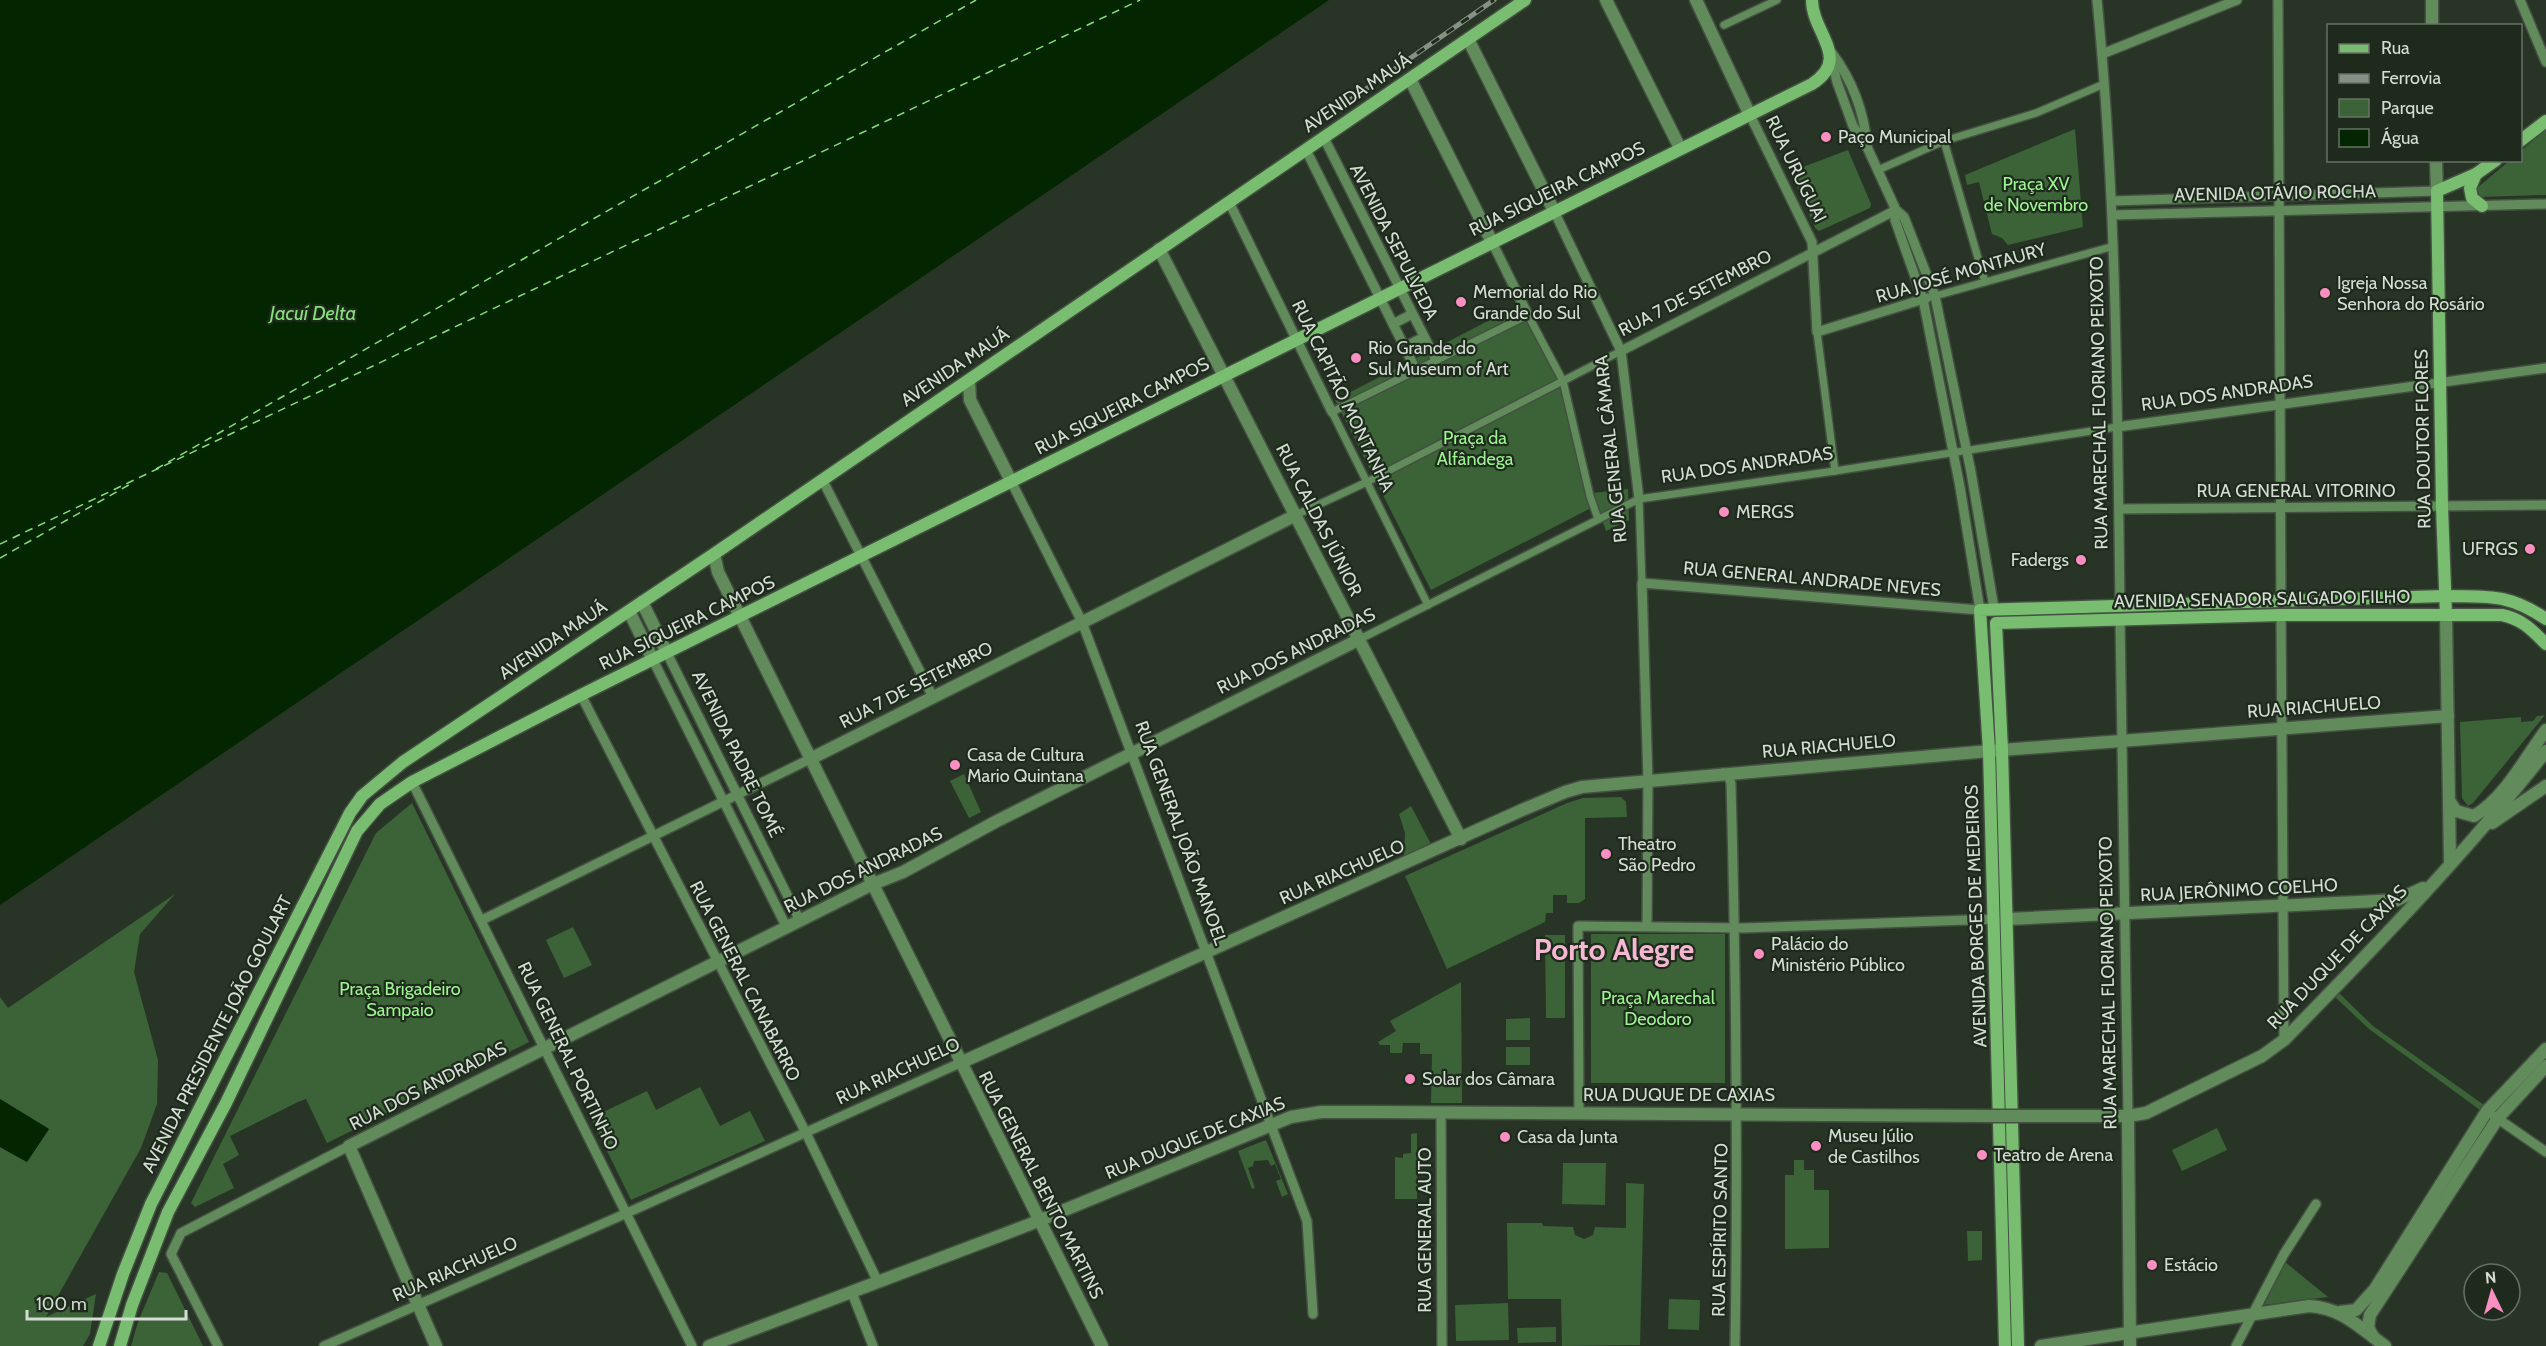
<svg xmlns="http://www.w3.org/2000/svg" width="2546" height="1346" viewBox="0 0 2546 1346" font-family="Cabin,sans-serif">
<rect width="100%" height="100%" fill="#283526"/>
<g fill="#3c6237">
<path d="M2075,129L2083,227L2008,245L2002,238L1992,234L1979,182L1967,185L1965,175Z"/>
<path d="M2546,129V195L2480,197L2477,188L2509,161L2520,160L2521,151Z"/>
<path d="M1848,150L1871,204L1870,208L1819,231L1815,228L1792,174L1804,169L1803,167Z"/>
<path d="M1519,305L1551,367L1563,381L1575,410L1593,493L1628,489L1629,520L1606,531L1597,505L1431,590L1335,400Z"/>
<path d="M2545,715L2473,803L2468,806L2462,798L2460,722L2521,717V722L2533,721L2537,716Z"/>
<path d="M964,774L981,812L969,818L950,781Z"/>
<path d="M1621,797L1626,802L1627,817L1585,818V899L1579,903H1567V895H1553V913H1546L1545,922L1447,969L1405,876L1567,803L1583,798Z"/>
<path d="M412,803L529,1042L327,1143L306,1099L298,1102L230,1136L239,1155L223,1164L234,1188L195,1207L191,1203L376,833Z"/>
<path d="M1411,806L1432,846L1404,857L1405,833L1399,814Z"/>
<path d="M175,894L140,934L134,972L158,1060L157,1104L141,1148L46,1317L96,1294L90,1334L83,1346H0V1147L27,1162L49,1129L0,1099V997L8,1008Z"/>
<path d="M573,927L592,965L564,978L546,940Z"/>
<rect x="1591" y="934" width="134" height="149"/>
<path d="M1545,935H1565V1018H1546Z"/>
<path d="M1461,982L1462,1103H1431L1432,1054H1420V1043H1403L1402,1053H1390V1045H1380L1378,1042L1396,1031L1390,1021Z"/>
<path d="M2338,992L2373,1026L2484,1105L2480,1110L2369,1029L2334,996Z"/>
<path d="M1530,1018V1040H1506V1019Z"/>
<rect x="1506" y="1047" width="24" height="18"/>
<path d="M700,1087L720,1126L750,1111L765,1141L631,1200L591,1118L647,1091L656,1110Z"/>
<path d="M2217,1128L2227,1150L2182,1171L2172,1150Z"/>
<path d="M1417,1133V1199H1395V1157L1403,1158V1154L1411,1153V1134Z"/>
<path d="M1266,1140L1288,1194L1282,1197L1276,1181L1281,1179L1275,1164L1271,1166L1268,1160L1254,1161L1253,1166L1248,1168L1255,1188L1252,1189L1238,1151Z"/>
<path d="M1794,1160H1804V1170H1814V1190H1829V1248L1785,1249V1175H1794Z"/>
<path d="M1563,1163H1606L1605,1205L1562,1204Z"/>
<path d="M1626,1183L1644,1184L1640,1345L1562,1346L1561,1299H1508L1507,1223H1542L1543,1226L1573,1227L1575,1235L1584,1239L1593,1235L1595,1227L1626,1228Z"/>
<path d="M1967,1231H1982V1260L1968,1261Z"/>
<path d="M2285,1262L2328,1297L2264,1305Z"/>
<path d="M159,1272L167,1273L203,1346H131L138,1322Z"/>
<path d="M1669,1299L1700,1300L1699,1330L1668,1329Z"/>
<path d="M1508,1303L1509,1340L1456,1341L1455,1305Z"/>
<path d="M1556,1327V1342L1518,1343L1517,1328Z"/>
</g>
<g fill="#032600">
<path d="M0,0H1329L0,905Z"/>
<path d="M0,1099L49,1129L27,1162L0,1147Z"/>
</g>
<g fill="none" stroke-linecap="round" stroke-linejoin="round">
<g stroke="#88df7c" stroke-width="1.5" stroke-dasharray="8 6" stroke-linecap="butt">
<path d="M156,469L976,0"/>
<path d="M0,544L1140,0"/>
<path d="M0,558L134,482"/>
</g>
<defs>
<g id="pedestrian">
<path d="M1724,25L1777,0"/>
<path d="M1944,141L1985,282"/>
<path d="M1878,170L1944,141L2036,113L2104,84"/>
<path d="M1935,296L2114,246"/>
<path d="M1817,332L1835,471"/>
<path d="M1639,499L1642,583"/>
<path d="M1296,515L1367,482L1621,351"/>
<path d="M1428,605L1332,412L1528,315L1563,381L1590,496L1598,519"/>
<path d="M1360,639L1639,499L1835,471L2117,427"/>
</g>
<g id="minor">
<path d="M2097,0C2117,201 2117,403 2120,605"/>
<path d="M2278,0L2281,601"/>
<path d="M2520,0L2546,62"/>
<path d="M1832,53C1852,80 1864,112 1867,145"/>
<path d="M2102,54L2237,0"/>
<path d="M1831,58L1837,82L1853,126L1867,147L1896,210L1904,217L1935,296L1971,472L1994,608"/>
<path d="M1749,113L1812,242L1817,332L1927,298"/>
<path d="M1324,138L1436,360"/>
<path d="M1306,150L1416,370"/>
<path d="M2112,201L2437,191"/>
<path d="M1229,202L1332,412"/>
<path d="M1554,211L1621,351L1639,499"/>
<path d="M2112,215L2546,204"/>
<path d="M1492,242L1528,315"/>
<path d="M1393,324L1412,314"/>
<path d="M1404,347L1424,337"/>
<path d="M1621,351L1896,210"/>
<path d="M2117,427L2546,368"/>
<path d="M822,479L933,697"/>
<path d="M1011,481L1082,622L1307,1221L1313,1314"/>
<path d="M2119,509L2546,505"/>
<path d="M2281,615L2284,1040"/>
<path d="M2120,619L2128,1116"/>
<path d="M667,653L800,921"/>
<path d="M653,660L787,928"/>
<path d="M581,695L806,1133L878,1282"/>
<path d="M1723,773L1729,777L1731,784C1736,971 1738,1158 1735,1346"/>
<path d="M412,782L692,1346"/>
<path d="M482,920L810,759"/>
<path d="M1647,926L1648,781L1642,583L1980,610L1960,487L1923,299L1895,220L1896,210"/>
<path d="M1441,1113L1442,1346"/>
<path d="M1579,1113L1578,926L1743,928L1995,919"/>
<path d="M2494,1116L2546,1152"/>
<path d="M852,1293L873,1346"/>
<path d="M218,1346L171,1254L181,1233L349,1146"/>
<path d="M324,1346L627,1213L960,1063"/>
<path d="M2236,1346L2284,1254L2316,1204"/>
</g>
<g id="tertiary">
<path d="M1606,0L1680,148"/>
<path d="M1696,0L1749,113"/>
<path d="M2432,0V26"/>
<path d="M1468,39L1554,211"/>
<path d="M1410,79L1492,242"/>
<path d="M2436,160L2437,191"/>
<path d="M1159,249L1461,839"/>
<path d="M969,380L970,400L1011,481"/>
<path d="M714,554L718,572L1102,1346"/>
<path d="M642,602L667,653"/>
<path d="M629,611L653,660"/>
<path d="M2446,615L2450,863"/>
<path d="M810,759L1296,515"/>
<path d="M2450,802L2456,811L2474,816C2505,798 2525,758 2546,730"/>
<path d="M2492,823L2546,786"/>
<path d="M2008,919L2397,900L2423,888"/>
<path d="M960,1063L1522,810L1565,792L1582,787L1989,751L2448,716"/>
<path d="M2023,1116H2128L2146,1113L2262,1056L2284,1040C2375,947 2466,853 2546,751"/>
<path d="M2128,1116L2130,1346"/>
<path d="M2340,1312L2356,1310L2375,1289L2487,1111L2546,1049"/>
<path d="M2373,1337L2368,1327L2370,1315L2498,1118L2546,1066"/>
<path d="M436,1346L349,1146L873,884L903,872L997,821L1360,639"/>
<path d="M709,1346L1028,1225L1291,1117L1321,1112H1375L1988,1116"/>
<path d="M2041,1346L2309,1306C2342,1308 2359,1327 2385,1346"/>
</g>
<g id="secondary">
<path d="M2520,141L2546,121"/>
<path d="M2476,174L2470,188L2472,198L2482,206"/>
<path d="M2446,615L2442,507L2437,191L2476,174L2496,160"/>
<path d="M99,1346L123,1274L151,1204L350,813L362,796L403,762L714,554L1525,0"/>
<path d="M120,1346L132,1305L168,1212L226,1103L357,831L380,804L412,782L581,695L1812,84C1852,58 1812,33 1812,0"/>
<path d="M2005,1346L1989,751L1980,610L2445,596C2489,597 2508,593 2546,619"/>
<path d="M2018,1346L2002,750L1996,623L2281,615H2502C2522,619 2532,630 2546,644"/>
</g>
</defs>
<use href="#pedestrian" stroke="#445042" stroke-width="10"/>
<use href="#minor" stroke="#445042" stroke-width="12"/>
<use href="#tertiary" stroke="#445042" stroke-width="15"/>
<use href="#secondary" stroke="#445042" stroke-width="15"/>
<use href="#pedestrian" stroke="#618b5b" stroke-width="7"/>
<use href="#minor" stroke="#618b5b" stroke-width="9"/>
<use href="#tertiary" stroke="#618b5b" stroke-width="12"/>
<use href="#secondary" stroke="#79bd70" stroke-width="12"/>
<defs>
<path id="rail" d="M1343,105L1494,0"/>
</defs>
<use href="#rail" stroke="#879286" stroke-width="5"/>
<use href="#rail" stroke="#1e2b1c" stroke-width="3" stroke-dasharray="9" stroke-linecap="butt"/>
<defs>
<path id="tertiary-bridge" d="M1988,1116H2023"/>
</defs>
<use href="#tertiary-bridge" stroke="#445042" stroke-width="15" stroke-linecap="butt"/>
<use href="#tertiary-bridge" stroke="#618b5b" stroke-width="12"/>
</g>
<g fill="#fc8fc2" stroke="#1e2b1c" stroke-width="2">
<circle cx="1826" cy="137" r="6"/>
<circle cx="2325" cy="293" r="6"/>
<circle cx="1461" cy="302" r="6"/>
<circle cx="1356" cy="358" r="6"/>
<circle cx="1724" cy="512" r="6"/>
<circle cx="2530" cy="549" r="6"/>
<circle cx="2081" cy="560" r="6"/>
<circle cx="955" cy="765" r="6"/>
<circle cx="1606" cy="854" r="6"/>
<circle cx="1759" cy="954" r="6"/>
<circle cx="1410" cy="1079" r="6"/>
<circle cx="1505" cy="1137" r="6"/>
<circle cx="1816" cy="1146" r="6"/>
<circle cx="1982" cy="1155" r="6"/>
<circle cx="2152" cy="1265" r="6"/>
</g>
<g text-anchor="middle" stroke-width="4.5" stroke-linejoin="round" paint-order="stroke">
<g font-size="18" fill="#d4ddd3" stroke="#1e2b1c">
<text transform="translate(1357 93) rotate(-34)" y="6">AVENIDA MAUÁ</text>
<text transform="translate(1796 169) rotate(64)" y="6">RUA URUGUAI</text>
<text transform="translate(1557 189) rotate(-26)" y="6">RUA SIQUEIRA CAMPOS</text>
<text transform="translate(2275 193) rotate(-1)" y="6">AVENIDA OTÁVIO ROCHA</text>
<text transform="translate(1394 242) rotate(63)" y="6">AVENIDA SEPULVEDA</text>
<text transform="translate(1961 273) rotate(-16)" y="6">RUA JOSÉ MONTAURY</text>
<text transform="translate(1695 293) rotate(-27)" y="6">RUA 7 DE SETEMBRO</text>
<text transform="translate(955 367) rotate(-34)" y="6">AVENIDA MAUÁ</text>
<text transform="translate(2227 393) rotate(-8)" y="6">RUA DOS ANDRADAS</text>
<text transform="translate(1343 396) rotate(64)" y="6">RUA CAPITÃO MONTANHA</text>
<text transform="translate(2099 403) rotate(-91)" y="6">RUA MARECHAL FLORIANO PEIXOTO</text>
<text transform="translate(1122 406) rotate(-27)" y="6">RUA SIQUEIRA CAMPOS</text>
<text transform="translate(2423 439) rotate(-91)" y="6">RUA DOUTOR FLORES</text>
<text transform="translate(1611 449) rotate(-96)" y="6">RUA GENERAL CÂMARA</text>
<text transform="translate(1747 465) rotate(-8)" y="6">RUA DOS ANDRADAS</text>
<text x="2296" y="497">RUA GENERAL VITORINO</text>
<text transform="translate(1319 520) rotate(63)" y="6">RUA CALDAS JÚNIOR</text>
<text transform="translate(1812 579) rotate(5)" y="6">RUA GENERAL ANDRADE NEVES</text>
<text transform="translate(2262 599) rotate(-1)" y="6">AVENIDA SENADOR SALGADO FILHO</text>
<text transform="translate(687 623) rotate(-26)" y="6">RUA SIQUEIRA CAMPOS</text>
<text transform="translate(553 640) rotate(-34)" y="6">AVENIDA MAUÁ</text>
<text transform="translate(1296 651) rotate(-26)" y="6">RUA DOS ANDRADAS</text>
<text transform="translate(916 685) rotate(-27)" y="6">RUA 7 DE SETEMBRO</text>
<text transform="translate(2314 707) rotate(-4)" y="6">RUA RIACHUELO</text>
<text transform="translate(1829 746) rotate(-5)" y="6">RUA RIACHUELO</text>
<text transform="translate(737 754) rotate(64)" y="6">AVENIDA PADRE TOMÉ</text>
<text transform="translate(1181 833) rotate(70)" y="6">RUA GENERAL JOÃO MANOEL</text>
<text transform="translate(863 870) rotate(-26)" y="6">RUA DOS ANDRADAS</text>
<text transform="translate(1342 872) rotate(-24)" y="6">RUA RIACHUELO</text>
<text transform="translate(2239 890) rotate(-3)" y="6">RUA JERÔNIMO COELHO</text>
<text transform="translate(1976 916) rotate(-92)" y="6">AVENIDA BORGES DE MEDEIROS</text>
<text transform="translate(2337 957) rotate(-46)" y="6">RUA DUQUE DE CAXIAS</text>
<text transform="translate(745 981) rotate(63)" y="6">RUA GENERAL CANABARRO</text>
<text transform="translate(2108 983) rotate(-91)" y="6">RUA MARECHAL FLORIANO PEIXOTO</text>
<text transform="translate(217 1034) rotate(-63)" y="6">AVENIDA PRESIDENTE JOÃO GOULART</text>
<text transform="translate(568 1056) rotate(64)" y="6">RUA GENERAL PORTINHO</text>
<text transform="translate(898 1071) rotate(-25)" y="6">RUA RIACHUELO</text>
<text transform="translate(428 1086) rotate(-27)" y="6">RUA DOS ANDRADAS</text>
<text x="1679" y="1101">RUA DUQUE DE CAXIAS</text>
<text transform="translate(1195 1138) rotate(-22)" y="6">RUA DUQUE DE CAXIAS</text>
<text transform="translate(1041 1185) rotate(63)" y="6">RUA GENERAL BENTO MARTINS</text>
<text transform="translate(1425 1230) rotate(-90)" y="6">RUA GENERAL AUTO</text>
<text transform="translate(1720 1230) rotate(-89)" y="6">RUA ESPÍRITO SANTO</text>
<text transform="translate(455 1269) rotate(-24)" y="6">RUA RIACHUELO</text>
</g>
<g font-size="18" fill="#d4ddd3" stroke="#1e2b1c" text-anchor="start">
<text x="1838" y="143">Paço Municipal</text>
<text x="2337" y="289">Igreja Nossa<tspan x="2337" dy="21">Senhora do Rosário</tspan></text>
<text x="1473" y="298">Memorial do Rio<tspan x="1473" dy="21">Grande do Sul</tspan></text>
<text x="1368" y="354">Rio Grande do<tspan x="1368" dy="21">Sul Museum of Art</tspan></text>
<text x="1736" y="518">MERGS</text>
<text x="2518" y="555" text-anchor="end">UFRGS</text>
<text x="2069" y="566" text-anchor="end">Fadergs</text>
<text x="967" y="761">Casa de Cultura<tspan x="967" dy="21">Mario Quintana</tspan></text>
<text x="1618" y="850">Theatro<tspan x="1618" dy="21">São Pedro</tspan></text>
<text x="1771" y="950">Palácio do<tspan x="1771" dy="21">Ministério Público</tspan></text>
<text x="1422" y="1085">Solar dos Câmara</text>
<text x="1828" y="1142">Museu Júlio<tspan x="1828" dy="21">de Castilhos</tspan></text>
<text x="1517" y="1143">Casa da Junta</text>
<text x="1994" y="1161">Teatro de Arena</text>
<text x="2164" y="1271">Estácio</text>
</g>
<g font-size="18" fill="#9df591" stroke="#1e2b1c">
<text x="2036" y="190">Praça XV<tspan x="2036" dy="21">de Novembro</tspan></text>
<text x="1475" y="444">Praça da<tspan x="1475" dy="21">Alfândega</tspan></text>
<text x="400" y="995">Praça Brigadeiro<tspan x="400" dy="21">Sampaio</tspan></text>
<text x="1658" y="1004">Praça Marechal<tspan x="1658" dy="21">Deodoro</tspan></text>
</g>
<g font-size="20" font-style="italic" fill="#88df7c" stroke="#1e2b1c">
<text x="313" y="320">Jacuí Delta</text>
</g>
<g font-size="30" font-weight="bold" fill="#f6b7d2" stroke="#1e2b1c">
<text x="1614" y="960">Porto Alegre</text>
</g>
</g>
<rect x="2327" y="24" width="195" height="138" fill="#1e2b1c" stroke="#677265" stroke-width="1.5"/>
<rect x="2339" y="44" width="30" height="9" fill="#79bd70" stroke="#677265" stroke-width="1.5"/>
<text x="2381" y="54" font-size="18" fill="#d4ddd3">Rua</text>
<rect x="2339" y="74" width="30" height="9" fill="#879286" stroke="#677265" stroke-width="1.5"/>
<text x="2381" y="84" font-size="18" fill="#d4ddd3">Ferrovia</text>
<rect x="2339" y="99" width="30" height="18" fill="#3c6237" stroke="#677265" stroke-width="1.5"/>
<text x="2381" y="114" font-size="18" fill="#d4ddd3">Parque</text>
<rect x="2339" y="129" width="30" height="18" fill="#032600" stroke="#677265" stroke-width="1.5"/>
<text x="2381" y="144" font-size="18" fill="#d4ddd3">Água</text>
<g transform="translate(2492 1292) rotate(355)"><circle r="28" fill="#1e2b1c" stroke="#677265" stroke-width="1.5"/>
<path d="M0-4.5L10 22L0 15L-10 22Z" fill="#fc8fc2"/>
<text y="-9" font-size="16" font-weight="bold" text-anchor="middle" fill="#d4ddd3">N</text>
</g>
<path d="M27 1310v9h159v-9" fill="none" stroke="#d4ddd3" stroke-width="3"/>
<text x="36" y="1310" font-size="18" fill="#d4ddd3" stroke="#1e2b1c" stroke-width="4.5" paint-order="stroke">100 m</text>
</svg>
